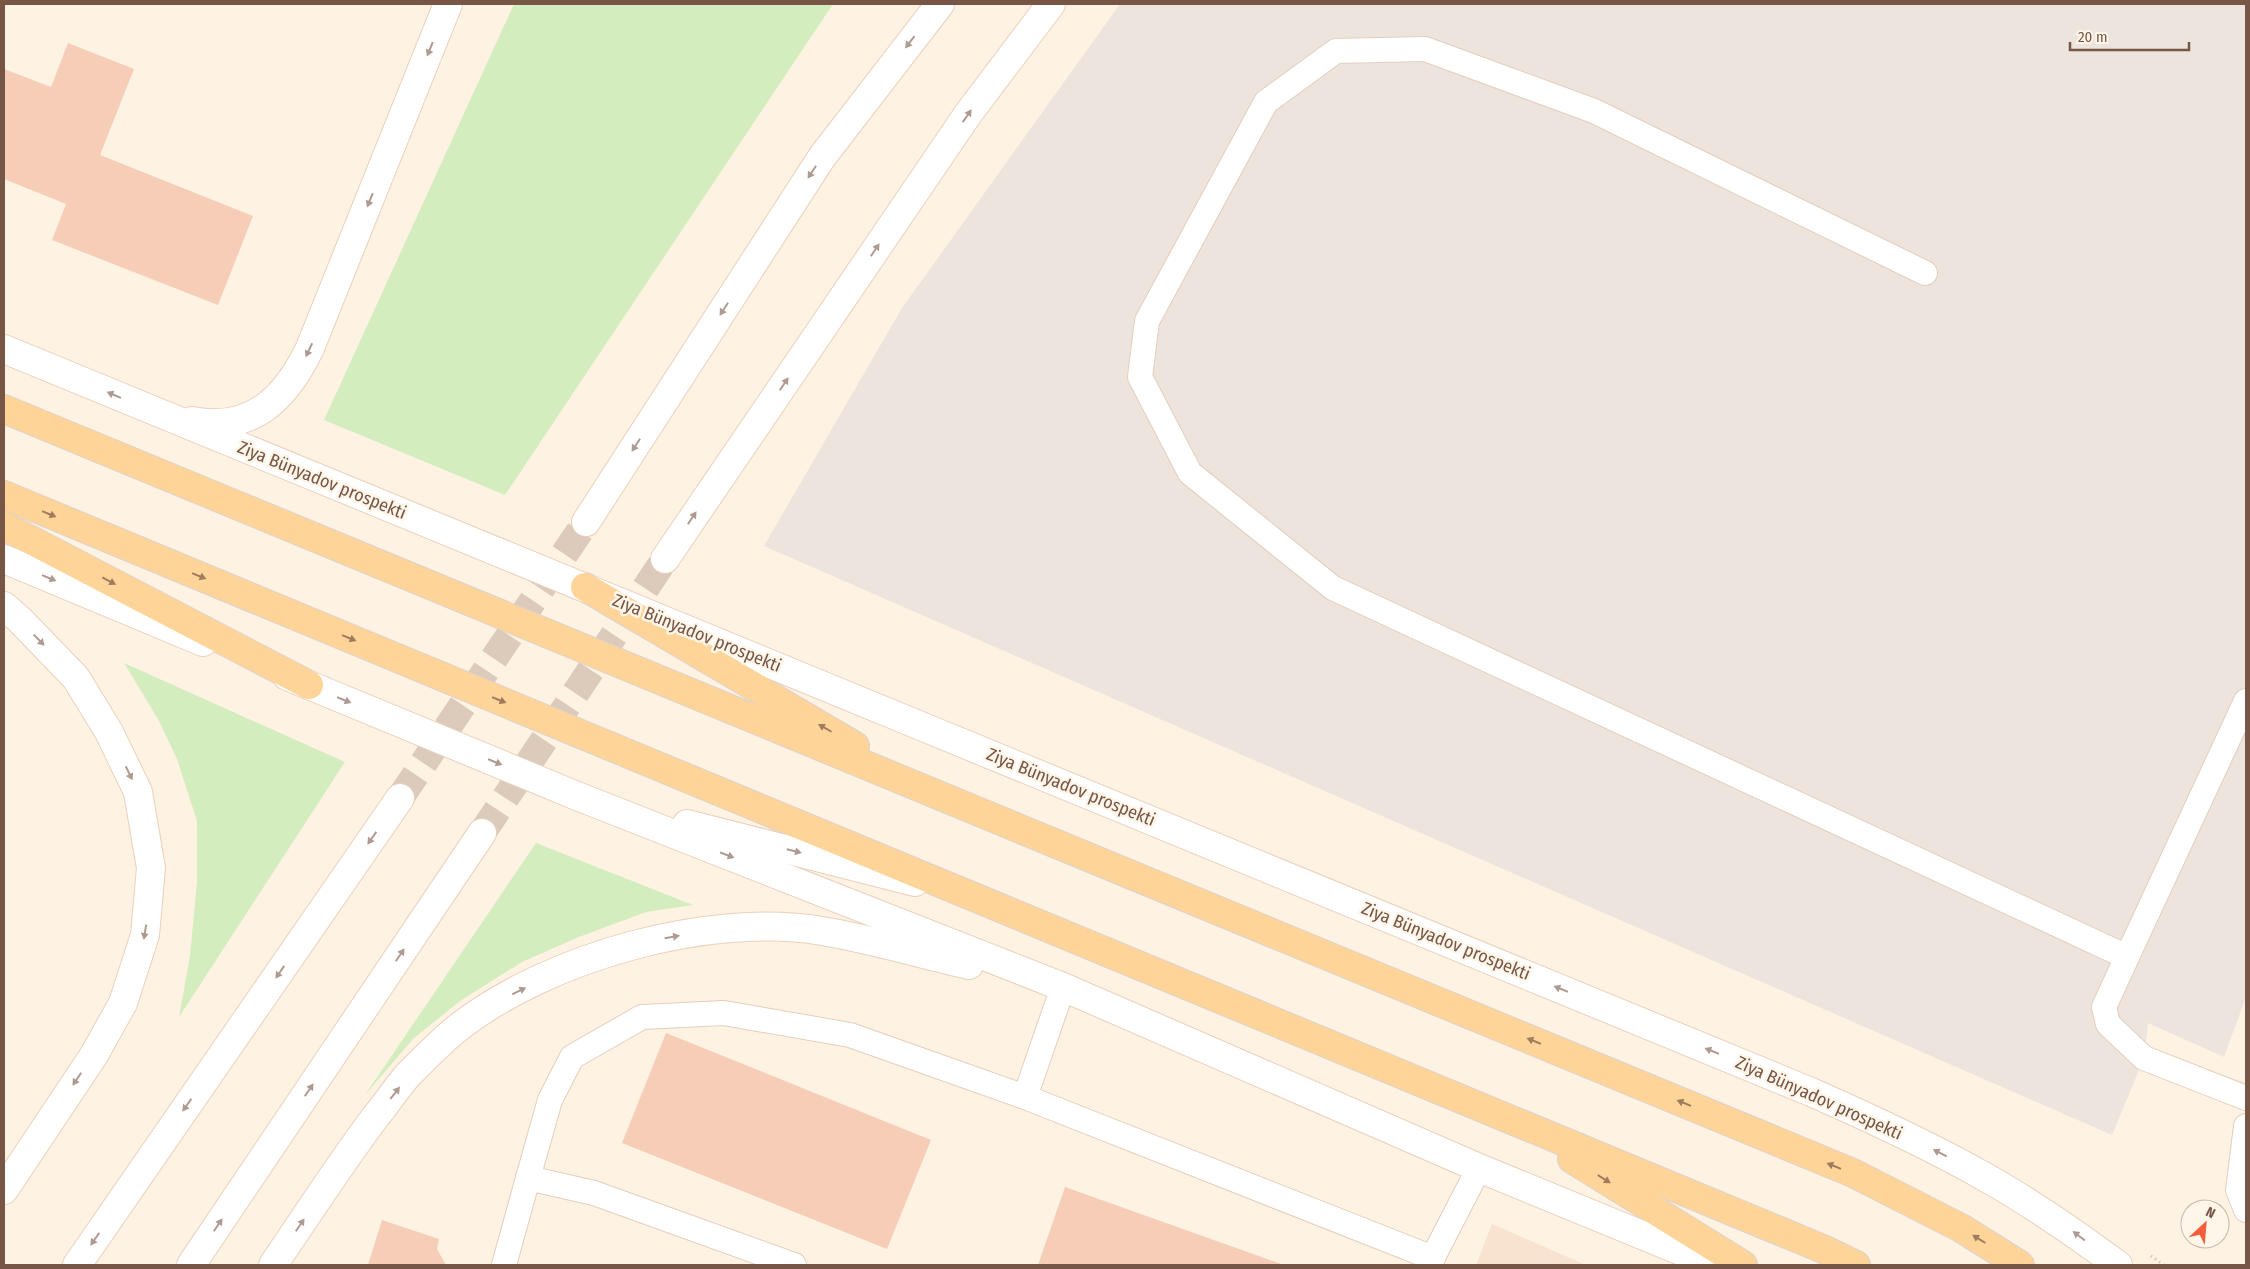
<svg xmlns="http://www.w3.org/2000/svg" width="2250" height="1269" viewBox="0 0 2250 1269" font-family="'Fira Sans Condensed',sans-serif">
<rect width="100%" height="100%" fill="#fef2e2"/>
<path fill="#f7e3d0" d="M1492,1224L1586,1265H1476Z"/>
<path fill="#ede4dd" d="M1120,4H2246V997L2224,1057L2148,1023L2144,1058L2112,1135L764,546L902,308Z"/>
<g fill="#d4edbf">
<path d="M514,4H833L505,495L324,420Z"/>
<path d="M124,663L345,762L179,1017L190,956L197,882V821L177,759L158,719Z"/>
<path d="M536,843L693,905L646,912L579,937L522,962L460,1001L413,1039L365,1095Z"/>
</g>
<g fill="#f6cdb7">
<path d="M68,43L134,69L100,155L253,216L218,305L52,240L66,204L4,179V69L51,87Z"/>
<path d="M666,1033L931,1140L887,1249L622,1143Z"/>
<path d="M1065,1187L1284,1265H1038Z"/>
<path d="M382,1220L439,1239L437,1249L446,1265H368Z"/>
</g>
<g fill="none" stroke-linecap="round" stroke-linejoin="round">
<g stroke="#dccbbb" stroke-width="28" stroke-dasharray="28 14" stroke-linecap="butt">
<path d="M400,798L586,522"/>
<path d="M482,833L665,559"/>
</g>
<defs>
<g id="lane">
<path d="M1925,273L1594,111L1425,49L1336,51L1266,102L1147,321L1140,377L1190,473L1333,588L2127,957L2104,1007L2108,1024L2144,1058L2246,1098"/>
<path d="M2127,957L2246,701"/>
<path d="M1025,1097L1063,987"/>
<path d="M2246,1126L2238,1190L2246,1210"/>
<path d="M528,1178L550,1100L572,1057L642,1017L724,1013L850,1035L1025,1097L1433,1258"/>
<path d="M504,1265L528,1178L594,1193L794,1265"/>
<path d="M1429,1265L1479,1168"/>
</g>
<g id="secondary">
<path d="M4,349C606,597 1209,844 1811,1092C1870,1118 1929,1145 1985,1177C2032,1203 2076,1234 2118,1265"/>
<path d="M192,421C252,433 286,398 310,348L448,4"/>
<path d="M586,522L822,157L940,4"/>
<path d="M4,559L203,642"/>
<path d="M665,559L968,114L1051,4"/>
<path d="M4,606L19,619L76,678L109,732L138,792L151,868L145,935L123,1003L94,1055L4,1190"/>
<path d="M287,676L577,796L1063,987L1479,1168L1715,1265"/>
<path d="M687,824L915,882"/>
<path d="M77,1265L400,798"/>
<path d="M191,1265L482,833"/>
<path d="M273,1265C307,1215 340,1164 376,1116C387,1103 396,1089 407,1076C423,1060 441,1041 459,1027C549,957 709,912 822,931C871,939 920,954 969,965"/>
</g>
<g id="primary">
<path d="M4,409L1853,1173L1961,1228L2020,1265"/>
<path d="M4,495L1823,1249L1856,1265"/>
<path d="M4,526L309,685"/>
<path d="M585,587L855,746"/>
<path d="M1572,1159L1743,1265"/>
</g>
</defs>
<use href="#lane" stroke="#e4cebd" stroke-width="26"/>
<use href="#secondary" stroke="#ebd0bc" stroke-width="30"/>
<use href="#primary" stroke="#dcd3cf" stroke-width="30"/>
<path stroke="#dbb19a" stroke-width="3" stroke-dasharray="1 4" stroke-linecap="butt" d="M2151,1256L2164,1265"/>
<use href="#lane" stroke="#fff" stroke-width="24"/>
<use href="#secondary" stroke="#fff" stroke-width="28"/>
<use href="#primary" stroke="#ffd498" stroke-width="28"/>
</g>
<defs><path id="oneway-solid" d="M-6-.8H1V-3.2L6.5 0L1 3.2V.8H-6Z" transform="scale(1.25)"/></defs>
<g fill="#ae9a90">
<use href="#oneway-solid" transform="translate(910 42) rotate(128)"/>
<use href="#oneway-solid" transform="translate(430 49) rotate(112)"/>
<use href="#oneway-solid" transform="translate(967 116) rotate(-55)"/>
<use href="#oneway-solid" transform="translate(812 172) rotate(123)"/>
<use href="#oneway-solid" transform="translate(370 200) rotate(112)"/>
<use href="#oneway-solid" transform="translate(875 250) rotate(-56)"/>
<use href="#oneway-solid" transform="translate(724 309) rotate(123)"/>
<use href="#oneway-solid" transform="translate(309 350) rotate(115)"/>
<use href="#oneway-solid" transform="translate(784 384) rotate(-56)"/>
<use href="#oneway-solid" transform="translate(114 395) rotate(-157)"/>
<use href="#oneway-solid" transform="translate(636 445) rotate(123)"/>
<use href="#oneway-solid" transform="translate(692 518) rotate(-56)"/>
<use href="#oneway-solid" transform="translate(49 578) rotate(22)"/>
<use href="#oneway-solid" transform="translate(39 640) rotate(46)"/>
<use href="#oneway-solid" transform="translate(344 700) rotate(22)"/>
<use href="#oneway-solid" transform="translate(495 762) rotate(22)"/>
<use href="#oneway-solid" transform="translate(129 773) rotate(64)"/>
<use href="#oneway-solid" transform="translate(372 838) rotate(125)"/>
<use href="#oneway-solid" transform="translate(794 851) rotate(14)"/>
<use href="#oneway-solid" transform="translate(727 855) rotate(21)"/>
<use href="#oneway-solid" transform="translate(145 932) rotate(99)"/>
<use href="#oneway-solid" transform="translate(672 937) rotate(-10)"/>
<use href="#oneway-solid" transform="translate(400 955) rotate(-56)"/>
<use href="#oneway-solid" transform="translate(280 972) rotate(125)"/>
<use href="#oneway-solid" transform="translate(1561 989) rotate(-158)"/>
<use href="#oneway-solid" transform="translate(519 991) rotate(-26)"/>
<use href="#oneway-solid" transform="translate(1712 1051) rotate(-158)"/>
<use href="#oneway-solid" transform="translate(77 1079) rotate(124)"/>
<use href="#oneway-solid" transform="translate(309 1090) rotate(-56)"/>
<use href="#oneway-solid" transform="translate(395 1093) rotate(-52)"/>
<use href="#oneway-solid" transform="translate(187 1105) rotate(125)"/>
<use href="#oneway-solid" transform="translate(1940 1153) rotate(-153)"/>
<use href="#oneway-solid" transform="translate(218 1225) rotate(-56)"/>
<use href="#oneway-solid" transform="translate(300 1225) rotate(-56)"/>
<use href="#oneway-solid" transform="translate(2079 1236) rotate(-143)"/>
<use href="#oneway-solid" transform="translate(95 1239) rotate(125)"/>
</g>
<g fill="#a07c5f">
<use href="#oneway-solid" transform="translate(49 514) rotate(22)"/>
<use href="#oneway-solid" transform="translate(199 576) rotate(22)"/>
<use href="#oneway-solid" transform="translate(109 581) rotate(28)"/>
<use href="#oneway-solid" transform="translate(349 638) rotate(22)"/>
<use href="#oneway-solid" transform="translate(499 700) rotate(22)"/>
<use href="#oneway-solid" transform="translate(825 728) rotate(-150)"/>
<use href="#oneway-solid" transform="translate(1534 1041) rotate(-158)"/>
<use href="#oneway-solid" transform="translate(1684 1103) rotate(-158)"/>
<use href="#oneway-solid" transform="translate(1834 1166) rotate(-158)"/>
<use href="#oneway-solid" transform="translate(1604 1179) rotate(32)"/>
<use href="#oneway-solid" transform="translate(1979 1239) rotate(-148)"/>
</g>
<g text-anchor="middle" stroke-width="5" stroke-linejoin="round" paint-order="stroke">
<g font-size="18" fill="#785646" stroke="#fff6ea">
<text transform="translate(322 480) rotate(22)" y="6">Ziya Bünyadov prospekti</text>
<text transform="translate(697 633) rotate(22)" y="6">Ziya Bünyadov prospekti</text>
<text transform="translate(1071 787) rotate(22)" y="6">Ziya Bünyadov prospekti</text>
<text transform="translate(1446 941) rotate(22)" y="6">Ziya Bünyadov prospekti</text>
<text transform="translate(1819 1098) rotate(24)" y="6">Ziya Bünyadov prospekti</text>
</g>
</g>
<rect width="2250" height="1269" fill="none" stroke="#785646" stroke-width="10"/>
<g transform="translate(2205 1224) rotate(26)"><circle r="24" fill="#fff6ea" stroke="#c9b6a8"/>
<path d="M0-4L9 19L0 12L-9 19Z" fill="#f45d3b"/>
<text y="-8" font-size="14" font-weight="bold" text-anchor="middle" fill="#785646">N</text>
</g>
<path d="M2070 42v8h119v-8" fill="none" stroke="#785646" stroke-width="2.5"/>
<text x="2078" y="42" font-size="15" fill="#785646" stroke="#fff6ea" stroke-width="4" paint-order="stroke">20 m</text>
</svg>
